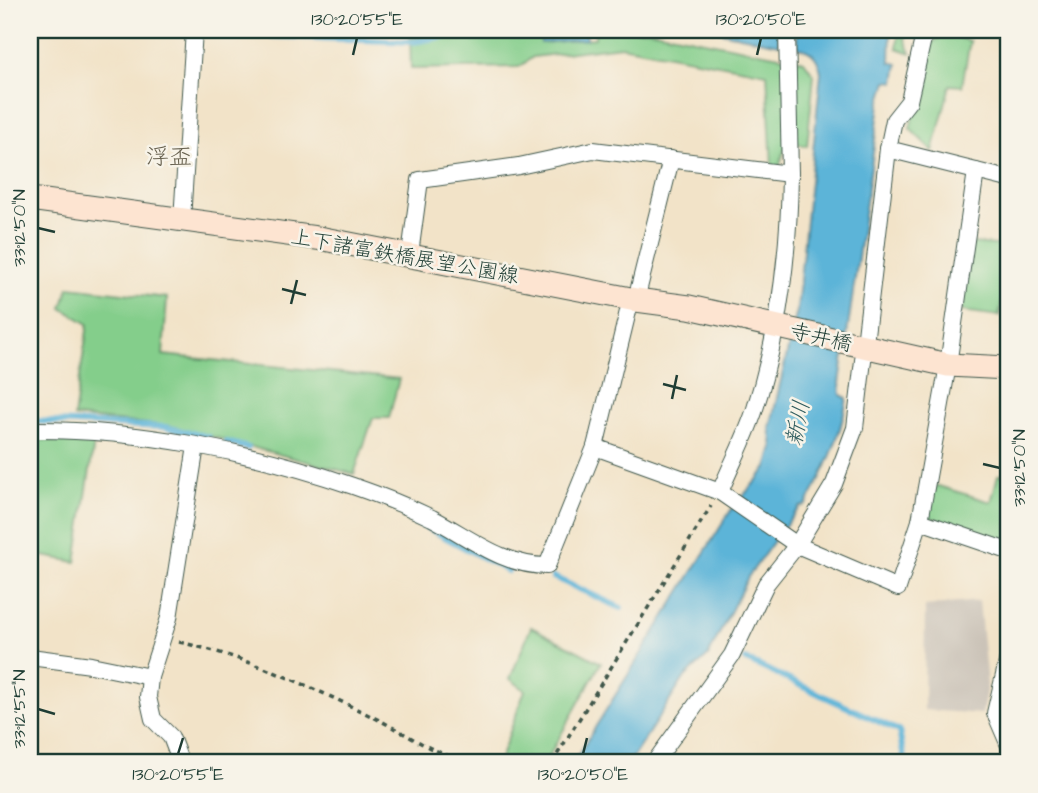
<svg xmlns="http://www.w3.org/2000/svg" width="1038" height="793" viewBox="0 0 1038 793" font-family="'Architects Daughter','Klee One',sans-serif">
<rect width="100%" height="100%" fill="#f7f3e8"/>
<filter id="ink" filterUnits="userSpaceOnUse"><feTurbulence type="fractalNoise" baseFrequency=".0143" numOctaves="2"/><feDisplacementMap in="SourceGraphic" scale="14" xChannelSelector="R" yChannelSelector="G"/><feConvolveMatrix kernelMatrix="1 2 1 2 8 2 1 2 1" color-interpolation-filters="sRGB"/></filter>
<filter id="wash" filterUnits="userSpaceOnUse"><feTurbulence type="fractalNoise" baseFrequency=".00686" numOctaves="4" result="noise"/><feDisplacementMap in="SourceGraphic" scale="28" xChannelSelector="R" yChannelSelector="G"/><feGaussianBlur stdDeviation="1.57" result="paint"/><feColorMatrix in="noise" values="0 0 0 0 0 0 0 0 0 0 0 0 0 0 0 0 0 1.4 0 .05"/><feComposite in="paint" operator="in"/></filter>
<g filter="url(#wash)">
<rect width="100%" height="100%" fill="#f2e3c8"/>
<path fill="#cbc3b8" d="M979,601L987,685L982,714L924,710L925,606Z"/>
<g fill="#84ce8b" stroke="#528660" stroke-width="2">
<path d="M450,30H540L542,43L595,38V30H649L804,61L814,75L807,146L787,142L779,168H772L767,73L621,46L533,57L519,67L411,69L410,38Z"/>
<path d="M899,30H908L905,39L911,53L897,48Z"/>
<path d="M944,34L970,41L962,86L950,85L933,151L910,129L930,44Z"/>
<path d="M972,243L1008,246V273L999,316L961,311Z"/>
<path d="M69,287L167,298L163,355L399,379L389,418H373L354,474L171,426L74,417L88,324L62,308Z"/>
<path d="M30,439L94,443L76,562L32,554L35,503L30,501Z"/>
<path d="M1008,474V543L926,516L935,485L991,502L998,475Z"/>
<path d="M531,627L601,663L545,763H505L499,762L525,690L510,679Z"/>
</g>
<g fill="#5bb4d8" stroke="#3d7886" stroke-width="2">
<path d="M540,30H586L587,39L541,43Z"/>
<path d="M711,30H778L779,44Z"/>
<path d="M796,30H891L890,62L898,64L895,82L887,81L880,104L840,383L841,395L847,398C840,439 826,470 806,505L800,507L787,523L748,577L708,656L685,677L629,763H573L731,510L767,468L773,447L770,428L797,310L821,72C818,57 812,51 798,47Z"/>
</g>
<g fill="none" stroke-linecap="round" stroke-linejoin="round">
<g stroke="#5bb4d8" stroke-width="6">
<path d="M127,30L181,33"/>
<path d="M220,34L413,42L478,30"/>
<path d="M30,421L165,427L208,437"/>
<path d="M226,442L248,448"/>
<path d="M415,521L508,571"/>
<path d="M553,577L621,608"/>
<path d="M746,660L899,731L905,763"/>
</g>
</g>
</g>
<g filter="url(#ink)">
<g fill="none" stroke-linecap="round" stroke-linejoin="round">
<defs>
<g id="street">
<path d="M888,149L976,171"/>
<path d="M182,220L194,30"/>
<path d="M410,254L420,180L519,166L593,150L790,174L787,30"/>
<path d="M636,300L671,159"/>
<path d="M30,430C137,429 251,451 353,486C379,495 407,506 432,518C469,537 503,566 547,566L595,447L631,299"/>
<path d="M595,447L720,492L797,545L898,588L920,521L948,365L976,171L1008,179"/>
<path d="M720,492C731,465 745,439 754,412C779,335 789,255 790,174"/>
<path d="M920,521L1008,551"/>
<path d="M30,657L91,665L150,677"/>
<path d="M1008,658L995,713L1008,743"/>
<path d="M177,763L179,758L171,737L153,719L148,697L150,677L169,618L196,446"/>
<path d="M654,763L732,655L766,584L797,545L834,484L855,428L888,149L894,120L909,101L925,30"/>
</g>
<path id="secondary" d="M30,199L324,239L636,300L689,307L948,365L1008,368"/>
</defs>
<use href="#street" stroke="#3f564a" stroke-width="18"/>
<use href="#secondary" stroke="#3f564a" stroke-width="25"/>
<g stroke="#3f564a" stroke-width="3.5" stroke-dasharray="5 5" stroke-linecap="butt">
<path d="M179,642C247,657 312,687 375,718C408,734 440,759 477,763"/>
<path d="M552,763L711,506"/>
</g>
<use href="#street" stroke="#fff" stroke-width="16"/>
<use href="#secondary" stroke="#fde4d1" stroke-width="23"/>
</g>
</g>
<path fill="none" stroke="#1f3d34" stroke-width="2.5" d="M353,55L357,38M757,55L761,38M38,228L55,232M282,289L306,295M291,304L297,280M663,384L686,390M672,399L677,375M983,464L1000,468M38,709L55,714M178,754L183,738M583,754L587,738"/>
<g text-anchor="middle" stroke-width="5" stroke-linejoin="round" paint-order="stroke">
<g font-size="21" fill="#1f3d34" stroke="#f7f3e8">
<text transform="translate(405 256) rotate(10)" y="7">上下諸富鉄橋展望公園線</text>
<text transform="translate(821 337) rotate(13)" y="7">寺井橋</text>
</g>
<g font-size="23" fill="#686250" stroke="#f7f3e8">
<text x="169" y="164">浮盃</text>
</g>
<g font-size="23" font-style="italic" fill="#2e5b5d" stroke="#f7f3e8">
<text transform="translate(797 423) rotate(-79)" y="8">新川</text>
</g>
</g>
<rect width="1038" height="793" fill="none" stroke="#f7f3e8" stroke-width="77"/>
<rect x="38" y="38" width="962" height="716" fill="none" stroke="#1f3d34" stroke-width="2.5"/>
<g font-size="18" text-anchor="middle" fill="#1f3d34">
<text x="357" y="25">130°20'55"E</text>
<text x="761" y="25">130°20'50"E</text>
<text transform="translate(19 228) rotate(-90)" y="6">33°12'50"N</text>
<text transform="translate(1019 468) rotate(-90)" y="6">33°12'50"N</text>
<text transform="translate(19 709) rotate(-90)" y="6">33°12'55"N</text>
<text x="178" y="780">130°20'55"E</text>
<text x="583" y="780">130°20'50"E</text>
</g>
</svg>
